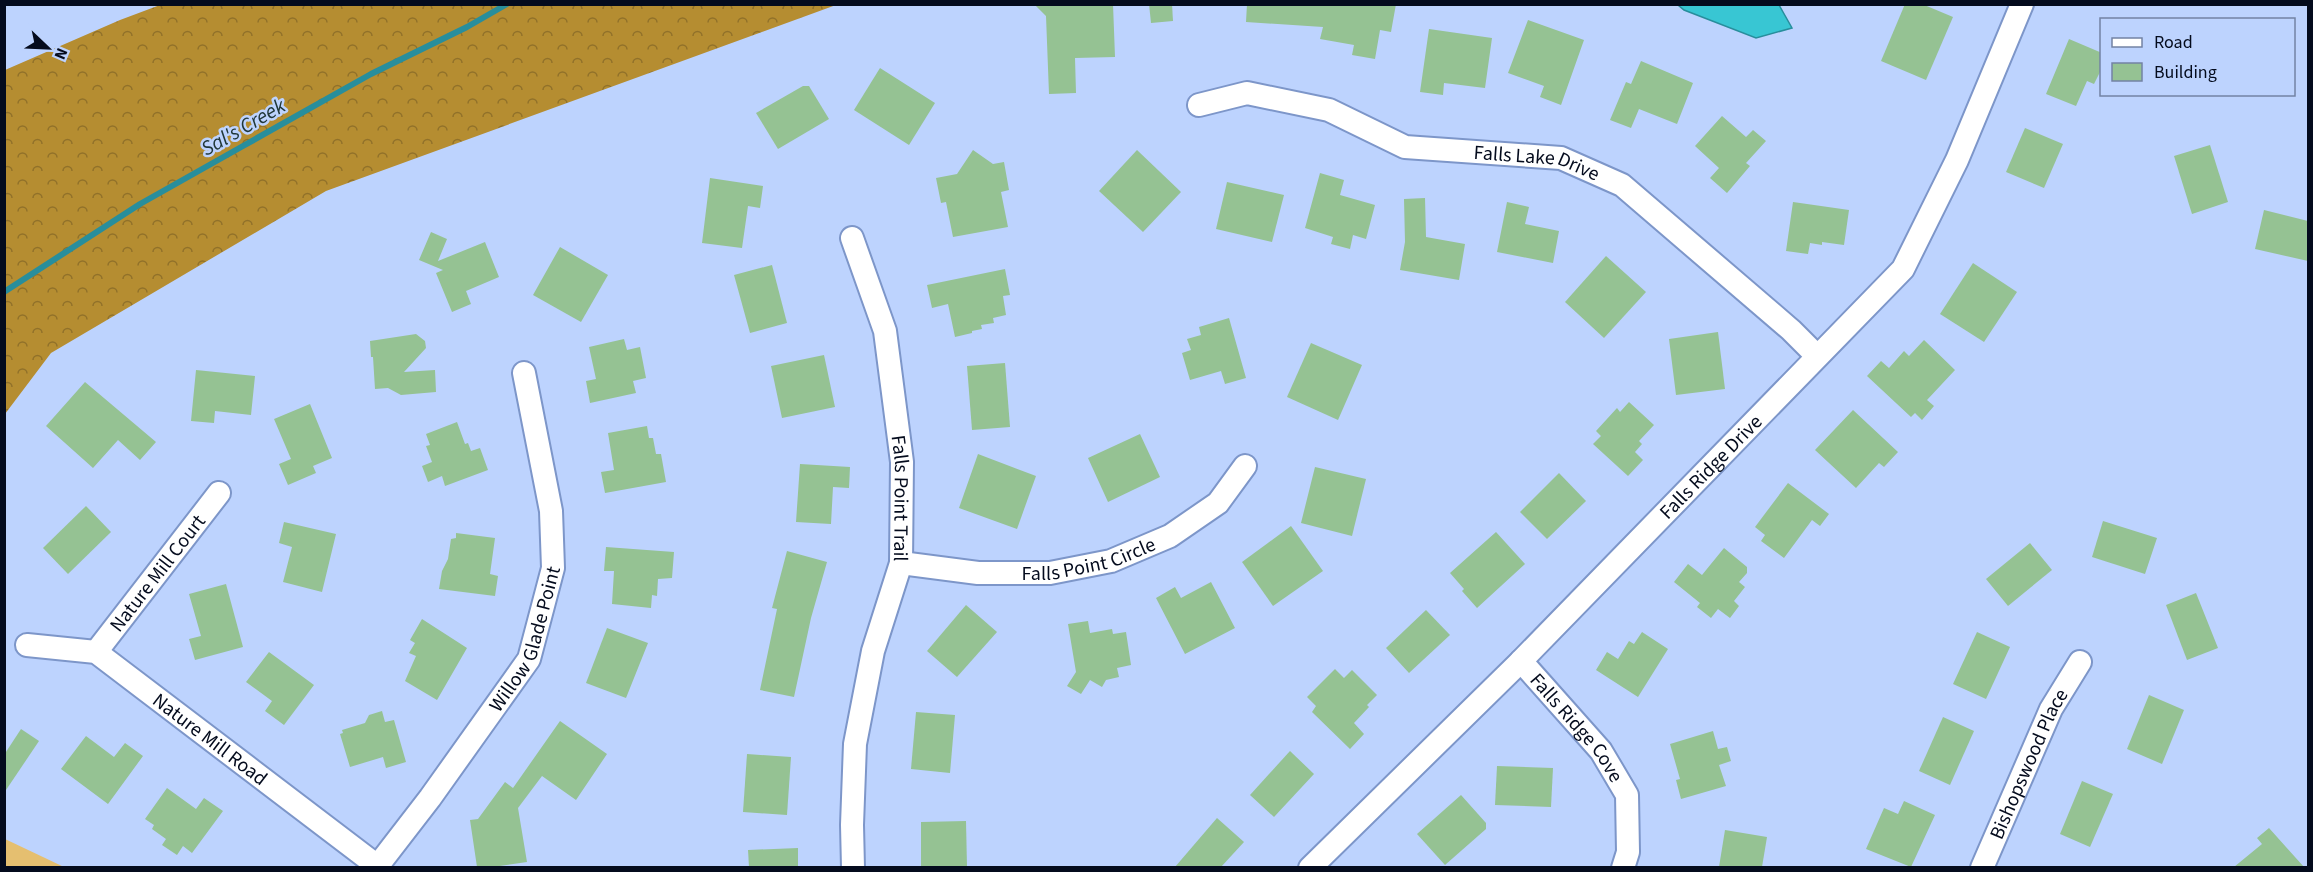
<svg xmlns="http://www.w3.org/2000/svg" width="2313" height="872" viewBox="0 0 2313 872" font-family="'Source Sans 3',sans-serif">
<defs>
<pattern id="forest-crowns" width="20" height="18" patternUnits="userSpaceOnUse" patternTransform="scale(1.5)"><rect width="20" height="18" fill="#b58d31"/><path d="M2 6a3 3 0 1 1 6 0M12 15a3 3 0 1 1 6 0" fill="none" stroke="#917129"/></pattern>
</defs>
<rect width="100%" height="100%" fill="#bdd3fe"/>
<path fill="url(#forest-crowns)" d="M160,5V4L836,5L326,191L51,353L5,414V70L120,20Z"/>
<path fill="#e5bf70" d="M4,839H5L64,867H5Z"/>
<path fill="#38c6d3" stroke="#288e9c" stroke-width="1.5" d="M1678,5H1779L1792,28L1756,38L1684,10Z"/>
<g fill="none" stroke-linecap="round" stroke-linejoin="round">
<path stroke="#288e9c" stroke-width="6" d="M4,292L140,204L243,146L371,74L467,27L507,4"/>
</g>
<g fill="#95c293">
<path d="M1034,4H1113L1115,57L1075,58L1076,93L1049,94L1046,16Z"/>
<path d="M1149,4H1172L1173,21L1151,23Z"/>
<path d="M1247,4H1396L1391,32L1380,30L1375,59L1352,55L1354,45L1320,39L1323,27L1246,22Z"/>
<path d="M1905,4H1922L1953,17L1926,80L1881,61Z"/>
<path d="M1528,20L1584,40L1561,105L1540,97L1544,86L1508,73Z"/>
<path d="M1429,29L1492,38L1485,88L1444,83L1443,95L1420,92Z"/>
<path d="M2069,39L2102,53V68L2094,84L2087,81L2076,106L2046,94Z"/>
<path d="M1641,61L1693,83L1677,124L1639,109L1631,128L1610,120L1626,82L1631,84Z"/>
<path d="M880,68L935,103L909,145L854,110Z"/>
<path d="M803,86H809L829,119L778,149L756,113Z"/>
<path d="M1722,116L1746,137L1753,130L1766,141L1746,163L1750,166L1727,193L1710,178L1719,168L1695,146Z"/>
<path d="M2025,128L2063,144L2044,188L2006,172Z"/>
<path d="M2210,145L2228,202L2192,214L2174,156Z"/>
<path d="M973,150L993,164L1004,162L1009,190L1001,192L1008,227L953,237L946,202L941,203L936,178L957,174Z"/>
<path d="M1137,150L1181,192L1143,232L1099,191Z"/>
<path d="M1320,173L1344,180L1340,195L1375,205L1366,239L1353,235L1350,249L1331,244L1333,237L1305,228Z"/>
<path d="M710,178L763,186L760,208L748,206L742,248L702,243Z"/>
<path d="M1227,182L1284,195L1272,242L1216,229Z"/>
<path d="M1425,198L1426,237L1465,244L1459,280L1400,270L1405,242L1404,199Z"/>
<path d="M1507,202L1529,207L1525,224L1559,231L1553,263L1497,252Z"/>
<path d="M1793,202L1849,210L1844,245L1822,242V245L1810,243L1808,254L1786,251Z"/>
<path d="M2264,210L2308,221V261L2255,249Z"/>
<path d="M431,232L447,239L438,261L485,242L499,277L466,291L471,304L452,312L436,273L443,270L419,260Z"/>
<path d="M560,247L608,275L581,322L533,295Z"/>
<path d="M1606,256L1646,292L1604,338L1565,302Z"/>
<path d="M1973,263L2017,292L1984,342L1940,314Z"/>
<path d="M772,265L787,323L750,333L734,275Z"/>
<path d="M1005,269L1010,295L1003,296L1006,315L993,318L994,323L981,325L982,329L972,331V333L955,337L948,304L932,308L927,285Z"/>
<path d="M1229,318L1246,378L1225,384L1221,371L1190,380L1182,353L1191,350L1187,339L1201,335L1199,327Z"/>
<path d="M1718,332L1725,389L1676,395L1669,339Z"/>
<path d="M416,334L425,341L426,348L404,372L435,370L436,392L401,395L388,388L375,389L373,357H371L370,341Z"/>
<path d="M624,339L627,350L640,347L646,378L633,381L636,393L590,403L586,381L596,379L589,347Z"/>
<path d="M1924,340L1955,370L1927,400L1934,406L1922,420L1915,413L1911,417L1867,376L1881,361L1889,368L1904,351L1909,356Z"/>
<path d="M1311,343L1362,365L1338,420L1287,397Z"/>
<path d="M824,355L835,407L782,418L771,366Z"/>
<path d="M1005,363L1010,427L972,430L967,366Z"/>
<path d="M196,370L255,376L251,415L215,411L214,423L191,421Z"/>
<path d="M85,382L156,442L140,460L118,440L93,468L46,426Z"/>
<path d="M1629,402L1654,425L1639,441L1642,444L1635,452L1643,460L1628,476L1593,444L1601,436L1596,431L1617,408L1620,412Z"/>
<path d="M310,404L332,458L313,466L316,473L288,485L279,464L291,459L274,419Z"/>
<path d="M1853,410L1898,452L1884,467L1879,463L1856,488L1815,450Z"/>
<path d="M457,422L465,444L468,443L471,451L480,448L488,470L445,486L442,476L428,482L422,466L432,462L426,446L430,445L426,434Z"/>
<path d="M647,426L649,438H653L656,454H661L666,482L605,493L601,472L614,470L608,433Z"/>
<path d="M1140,434L1160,477L1108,502L1088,458Z"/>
<path d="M978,454L1036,476L1017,529L959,508Z"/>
<path d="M800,464L850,467L849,488L833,487L831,524L796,522Z"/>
<path d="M1315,467L1366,479L1352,536L1301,523Z"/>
<path d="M1559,473L1586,501L1547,539L1520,512Z"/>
<path d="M1788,483L1829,514L1820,526L1812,520L1784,558L1761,541L1765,535L1755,527Z"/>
<path d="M86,506L111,532L68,574L43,548Z"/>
<path d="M2103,521L2157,538L2145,574L2092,557Z"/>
<path d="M284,522L336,534L322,592L283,582L292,547L279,543Z"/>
<path d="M1291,526L1323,571L1273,606L1242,562Z"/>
<path d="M1496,532L1525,564L1477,608L1462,591L1464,589L1450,573Z"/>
<path d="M456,533L495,538L490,574L498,576L495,596L439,589L442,571L448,559L451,539L456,538Z"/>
<path d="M2030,543L2052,570L2008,606L1986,579Z"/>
<path d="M606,547L674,552L672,578L658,579L657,596L652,595L651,608L612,604L614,571H604Z"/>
<path d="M1724,548L1747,567V573L1739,582L1745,587L1734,601L1739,606L1730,618L1718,609L1711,618L1697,607L1700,603L1674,582L1688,564L1702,575Z"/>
<path d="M787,551L827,562L811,618L794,697L760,690L777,609L772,608Z"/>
<path d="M1211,582L1235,628L1185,654L1156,598L1175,587L1181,598Z"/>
<path d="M226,584L243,647L195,660L189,639L201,636L189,594Z"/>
<path d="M2196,593L2218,648L2187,660L2166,605Z"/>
<path d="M966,605L997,632L957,677L927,651Z"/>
<path d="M1426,610L1450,635L1409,673L1386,648Z"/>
<path d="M422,619L467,648L437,700L405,681L416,656L409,653L415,643L410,640Z"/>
<path d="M1088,621L1090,633L1112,629L1113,634L1126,632L1131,665L1117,668L1119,677L1106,680L1102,687L1090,680L1081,694L1067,686L1076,672L1068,624Z"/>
<path d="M607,628L648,643L626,698L586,683Z"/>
<path d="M1642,632L1668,649L1638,697L1596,670L1607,652L1618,659L1629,641L1634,644Z"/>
<path d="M1977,632L2010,647L1986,699L1953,684Z"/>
<path d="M269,652L314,685L284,725L265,711L272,701L246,682Z"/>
<path d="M1335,669L1344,678L1352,670L1377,695L1367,705L1369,707L1354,723L1364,734L1350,749L1312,712L1316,706L1307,697Z"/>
<path d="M2149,695L2184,710L2162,764L2127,749Z"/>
<path d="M382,711L385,722L394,720L406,762L386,768L383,757L350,767L340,734L343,733L342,730L365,723L369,715Z"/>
<path d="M916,712L955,715L950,773L911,769Z"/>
<path d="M1943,717L1974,731L1950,785L1919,771Z"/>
<path d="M560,721L607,754L576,800L542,776L518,808L527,862L493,867H477L470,820L478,819L505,782L513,788Z"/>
<path d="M21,729L39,741L4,793V755Z"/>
<path d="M1713,731L1718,749L1727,747L1731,761L1719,765L1726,786L1681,799L1676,780L1680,779L1670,744Z"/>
<path d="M86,736L114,757L125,743L143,756L108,804L61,769Z"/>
<path d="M1290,751L1314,774L1274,817L1250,795Z"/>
<path d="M747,754L791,757L787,815L743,812Z"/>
<path d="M1497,766L1553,768L1551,807L1495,805Z"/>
<path d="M2082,781L2113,794L2090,847L2060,834Z"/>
<path d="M167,788L196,809L204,798L223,811L192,853L183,846L177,855L162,845L166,839L152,829L154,825L145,819Z"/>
<path d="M1461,795L1486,823V829L1445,865L1417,834Z"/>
<path d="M1904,801L1935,815L1911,867L1866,849L1884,808L1898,814Z"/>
<path d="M1217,818L1244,842L1221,867H1175Z"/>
<path d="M966,821L967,867H921V822Z"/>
<path d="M2269,828L2304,867H2234L2262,844L2257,838Z"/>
<path d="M1725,830L1767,837L1762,867H1719Z"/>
<path d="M798,848V867H749L748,850Z"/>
</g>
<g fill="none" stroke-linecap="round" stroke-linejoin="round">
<defs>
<g id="minor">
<path id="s1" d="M1199,105L1247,93L1329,110L1405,147L1561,158L1622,185L1791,330L1817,356"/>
<path id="s2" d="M852,238L885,331L902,462L901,563L873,651L855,744L852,825L853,868"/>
<path id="s3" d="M901,563L978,573H1050L1111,561L1170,536L1218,503L1245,466"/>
<path id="s4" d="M27,645L96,652L380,868"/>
<path id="s5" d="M96,652L219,493"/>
<path id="s6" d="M1521,661L1601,751L1627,795L1628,852L1623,868"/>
<path id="s7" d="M376,868L430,798L529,659L553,568L551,511L524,373"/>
<path id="s8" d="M1310,868L1521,661L1903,269L1957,160L2022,4"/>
<path id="s9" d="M1982,868L2051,709L2080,662"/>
</g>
</defs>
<use href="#minor" stroke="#7d96c9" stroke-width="26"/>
<use href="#minor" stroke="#fff" stroke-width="22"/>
</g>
<g text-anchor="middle" stroke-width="5" stroke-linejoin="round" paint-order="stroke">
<g font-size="20" fill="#040b1d" stroke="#bdd3fe">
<text dy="7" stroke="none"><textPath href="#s1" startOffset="351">Falls Lake Drive</textPath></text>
<text dy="7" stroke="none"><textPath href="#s8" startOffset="567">Falls Ridge Drive</textPath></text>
<text dy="7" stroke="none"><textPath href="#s2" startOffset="267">Falls Point Trail</textPath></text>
<text dy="7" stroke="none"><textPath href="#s3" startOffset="190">Falls Point Circle</textPath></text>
<text dy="7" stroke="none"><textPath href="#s5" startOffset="100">Nature Mill Court</textPath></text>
<text dy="7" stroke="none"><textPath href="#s7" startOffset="276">Willow Glade Point</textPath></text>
<text dy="7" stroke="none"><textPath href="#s6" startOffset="87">Falls Ridge Cove</textPath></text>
<text dy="7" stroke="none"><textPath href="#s4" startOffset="213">Nature Mill Road</textPath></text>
<text dy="7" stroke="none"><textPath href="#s9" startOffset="114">Bishopswood Place</textPath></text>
</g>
<g font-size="21" font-style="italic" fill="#203739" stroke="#bdd3fe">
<text transform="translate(243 127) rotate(-30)" y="7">Sal's Creek</text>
</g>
</g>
<rect width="2313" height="872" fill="none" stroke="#040b1d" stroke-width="12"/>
<rect x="2100" y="18" width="195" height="78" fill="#bdd3fe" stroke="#7383a4" stroke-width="1.5"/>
<rect x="2112" y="38" width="30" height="9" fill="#ffffff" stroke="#7383a4" stroke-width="1.5"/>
<text x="2154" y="48" font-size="18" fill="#040b1d">Road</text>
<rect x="2112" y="63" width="30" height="18" fill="#95c293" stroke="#7383a4" stroke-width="1.5"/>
<text x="2154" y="78" font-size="18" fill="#040b1d">Building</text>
<g transform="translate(48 48) rotate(113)" stroke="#bdd3fe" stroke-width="4.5" paint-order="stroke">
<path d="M0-4.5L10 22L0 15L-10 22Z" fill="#040b1d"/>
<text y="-9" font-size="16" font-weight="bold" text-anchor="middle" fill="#040b1d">N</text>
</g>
</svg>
